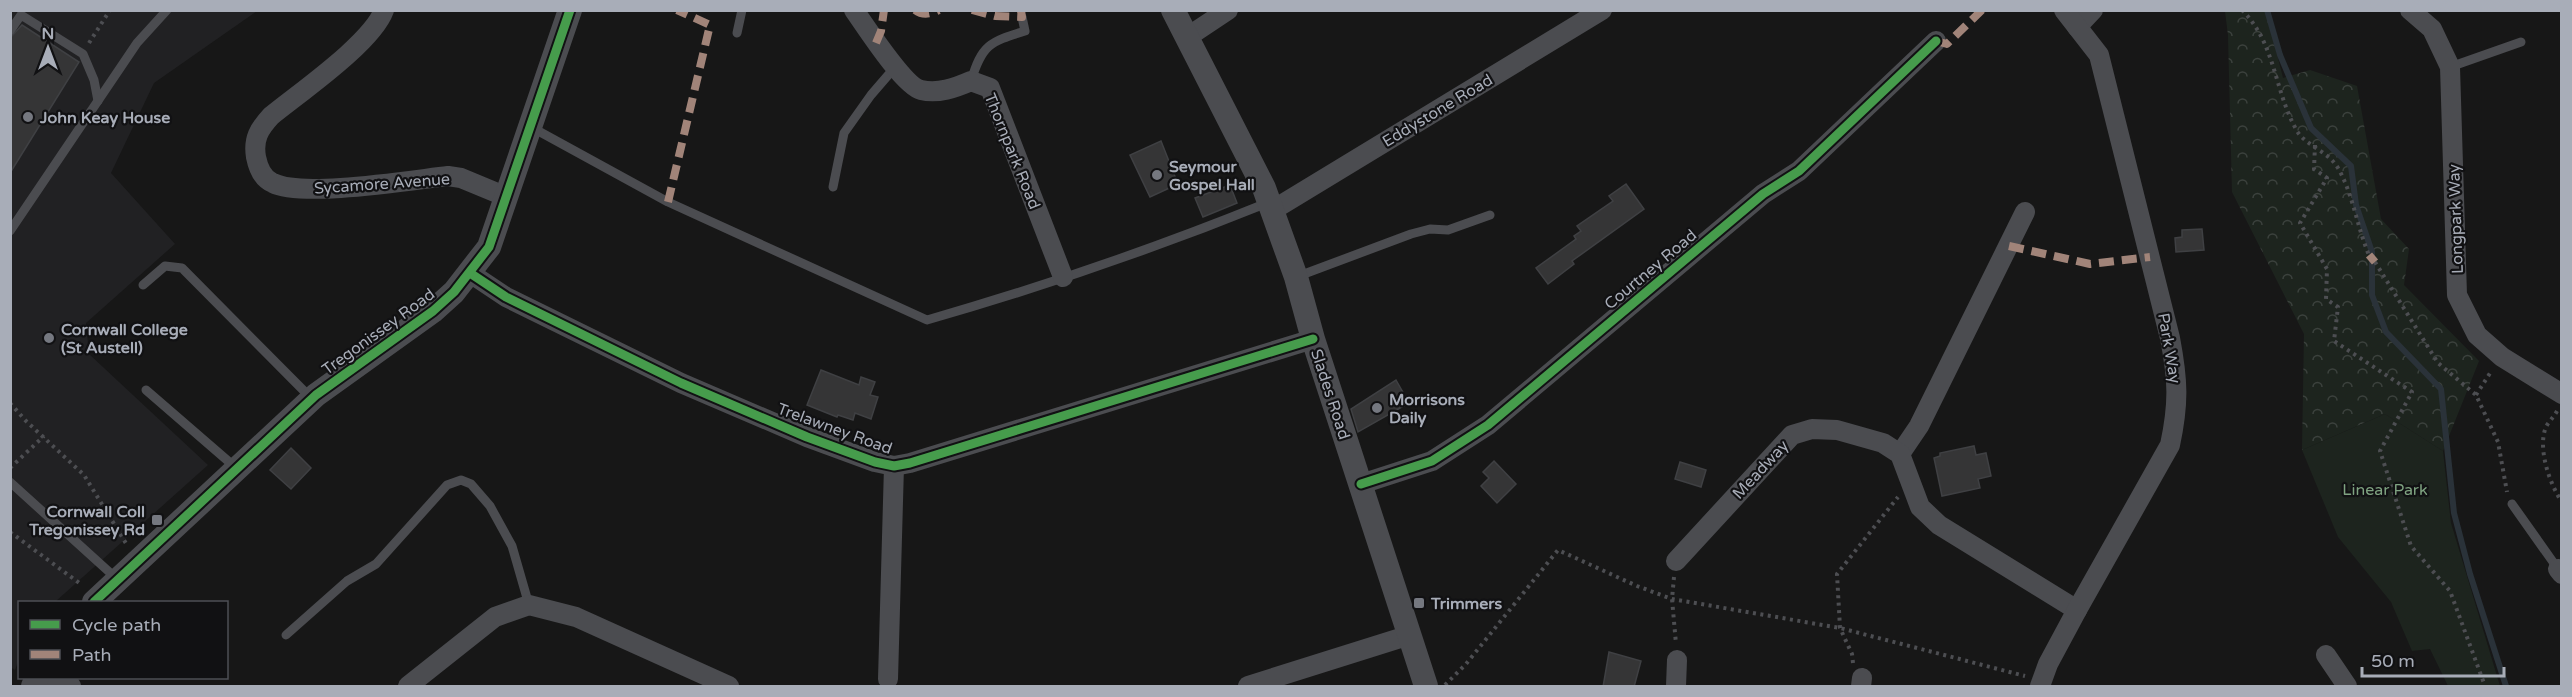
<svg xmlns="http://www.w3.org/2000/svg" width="2572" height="697" viewBox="0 0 2572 697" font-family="'Varela Round',sans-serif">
<defs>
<pattern id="forest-crowns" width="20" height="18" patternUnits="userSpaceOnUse" patternTransform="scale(1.5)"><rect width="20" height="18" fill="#1d241e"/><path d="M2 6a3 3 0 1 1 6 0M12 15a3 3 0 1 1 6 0" fill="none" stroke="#3b413d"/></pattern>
</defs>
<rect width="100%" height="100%" fill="#171717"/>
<path fill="#212123" d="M10,11H257L154,83L111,173L175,244L86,323L89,354L208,465L55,602H20L19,659L15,670L10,667Z"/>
<path fill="url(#forest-crowns)" d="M2225,11H2266L2283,78L2310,70L2357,86L2381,219L2409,249L2404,285L2479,361L2443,451L2385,414L2302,450L2304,334L2232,192L2228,35Z"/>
<path fill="#1d241e" d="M2385,414L2443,451L2451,523L2500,686H2448L2430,649L2412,651L2391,602L2338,537L2302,450Z"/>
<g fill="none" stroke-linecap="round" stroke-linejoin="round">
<path stroke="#2a3239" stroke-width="6" d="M2267,10L2280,55L2311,128L2351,166L2356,205L2372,252V295L2386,332L2441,389L2454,513L2470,574L2506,686"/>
</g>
<g fill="#353536" stroke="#3f4043" stroke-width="1.5">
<path d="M22,25L79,62L10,173V38Z"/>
<path d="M1161,141L1178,184L1150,197L1130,155Z"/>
<path d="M1626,184L1644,209L1572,261L1574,264L1548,284L1536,268L1576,239L1574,236L1581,231L1577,226L1613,201L1609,196Z"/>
<path d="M1230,185L1237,203L1203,217L1195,198Z"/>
<path d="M2202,229L2204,250L2176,252L2175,238L2182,237V230Z"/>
<path d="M821,370L859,385L861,377L875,382L870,395L878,397L871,419L855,413L853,420L838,415L837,417L807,405Z"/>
<path d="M1396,380L1409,403L1358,432L1351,409Z"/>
<path d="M1974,446L1976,455L1986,453L1991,476L1978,479L1980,488L1942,496L1934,458L1940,456V453Z"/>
<path d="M291,448L311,468L291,489L270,470Z"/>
<path d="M1494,461L1516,484L1497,503L1481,486L1489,478L1483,472Z"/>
<path d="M1680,462L1706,470L1701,487L1675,479Z"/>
<path d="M1609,652L1641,661L1634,687H1603Z"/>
</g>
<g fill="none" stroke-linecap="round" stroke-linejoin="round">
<g stroke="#4d4e52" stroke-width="4" stroke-dasharray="3 4.5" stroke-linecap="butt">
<path d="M2242,10C2276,44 2274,91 2297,131C2306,146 2328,151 2338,168C2353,194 2357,227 2369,255"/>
<path d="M89,43L110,10"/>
<path d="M2315,145L2314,169L2327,178L2300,223L2327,269L2326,299L2338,307L2334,341L2412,392L2380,451L2411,546L2450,591L2485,686"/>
<path d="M2375,262L2438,363L2476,395L2498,442L2507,492"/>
<path d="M2476,395L2492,370"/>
<path d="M10,403L26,421L84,475L127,545"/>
<path d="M2557,411C2554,417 2549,421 2546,427C2537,448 2550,485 2562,502"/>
<path d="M10,468L44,436"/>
<path d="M10,532L82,585"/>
<path d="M1674,577L1672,599L1676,644"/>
<path d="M1853,663L1852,654L1840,628L1837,574L1898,497"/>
<path d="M1445,685L1466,664L1558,550L1637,586L1672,599L1840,628L2025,676"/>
</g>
<g stroke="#4b4c50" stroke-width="9">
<path d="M10,31L21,15L83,54L94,80L98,101"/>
<path d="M737,33L742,10"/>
<path d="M2450,67L2521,42"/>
<path d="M971,81C982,45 989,42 1025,31L1022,17"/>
<path d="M531,127L668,202L927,320C1042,287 1156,248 1267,203"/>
<path d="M833,187L844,133L871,95L896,66"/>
<path d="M10,231L137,43L167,10"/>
<path d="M1296,277L1411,234L1430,229L1448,230L1490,215"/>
<path d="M143,285L165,266L182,268L312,399"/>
<path d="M146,390L235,467"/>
<path d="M10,482L117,579"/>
<path d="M2512,504L2558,569"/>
<path d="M286,635L347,581L376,564L447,485L461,480L471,484L490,506L512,546L529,605"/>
</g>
<g stroke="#4b4c50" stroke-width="20">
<path d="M384,10C372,43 299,93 271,116C259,129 253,139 256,157C258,167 263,179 273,183C302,198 412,180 448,176L461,178L507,197"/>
<path d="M854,10C866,27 904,86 921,90C938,94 955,88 971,81L990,88L1063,277"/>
<path d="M2410,10L2432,29L2450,67L2457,295L2477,335L2502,357L2562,394"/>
<path d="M2077,27L2093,10"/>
<path d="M1186,38L1228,10"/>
<path d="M1273,210L1602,10"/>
<path d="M470,273L506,297L681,383L807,437L875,462L894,466L910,463L1313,339"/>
<path d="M1900,454L1919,426L2025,212"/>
<path d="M1361,484L1432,461L1488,425L1763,194L1799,171L1936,41"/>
<path d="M1676,561L1792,435L1812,429L1837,430L1883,443L1900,454L1920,507L1939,525L2077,610"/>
<path d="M2558,569L2562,574"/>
<path d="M2326,655L2347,686"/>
<path d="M52,678L71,686"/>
<path d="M888,679L894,466"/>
<path d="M408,686L495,617L529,605L576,617L729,686"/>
<path d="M1248,686L1410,635"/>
<path d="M1676,686L1677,660"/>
<path d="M1861,686L1862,678"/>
<path d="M2040,686L2048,664L2077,610L2170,445C2179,403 2178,380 2170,338L2099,55L2064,10"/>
</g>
<g stroke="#4b4c50" stroke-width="24">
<path d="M1173,10L1264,188L1296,277L1313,339L1426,686"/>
<path d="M94,602L316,395L433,311L454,292L489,247L570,10"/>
<path d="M33,686L37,678"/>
</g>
<g stroke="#a18479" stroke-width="8" stroke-dasharray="15 8" stroke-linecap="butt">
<path d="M915,10C923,16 930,14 939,10"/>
<path d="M972,10L995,16L1022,17L1021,10"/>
<path d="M1936,41L1947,44L1982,10"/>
<path d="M876,43L881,31L884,10"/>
<path d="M668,202L710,25L677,10"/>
<path d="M2009,246L2090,264L2150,257"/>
<path d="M2369,255L2375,262"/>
</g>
<defs>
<g id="cycleway">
<path d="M470,273L506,297L681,383L807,437L875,462L894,466L910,463L1313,339"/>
<path d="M1361,484L1432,461L1488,425L1763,194L1799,171L1936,41"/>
<path d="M94,602L316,395L433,311L454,292L489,247L570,10"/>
</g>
</defs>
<use href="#cycleway" stroke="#111113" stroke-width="13"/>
<use href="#cycleway" stroke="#469c4c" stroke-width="9"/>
</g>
<g fill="#757880" stroke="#111113" stroke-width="2">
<circle cx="28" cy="117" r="6"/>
<circle cx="1157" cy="175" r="6"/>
<circle cx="49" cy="338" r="6"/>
<circle cx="1377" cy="408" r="6"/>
<rect x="151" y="514" width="12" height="12" rx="3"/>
<rect x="1413" y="597" width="12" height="12" rx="3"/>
</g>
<g text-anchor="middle" stroke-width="4.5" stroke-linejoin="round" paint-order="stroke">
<g font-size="16" fill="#a8adb8" stroke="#111113">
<text transform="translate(1437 110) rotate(-31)" y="6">Eddystone Road</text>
<text transform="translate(1013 151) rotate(68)" y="6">Thornpark Road</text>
<text transform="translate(382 183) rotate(-4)" y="6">Sycamore Avenue</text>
<text transform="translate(2455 219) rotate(-92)" y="6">Longpark Way</text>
<text transform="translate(1650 269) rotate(-40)" y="6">Courtney Road</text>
<text transform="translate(378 331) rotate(-36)" y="6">Tregonissey Road</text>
<text transform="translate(2170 348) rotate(80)" y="6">Park Way</text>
<text transform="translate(1331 394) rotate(72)" y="6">Slades Road</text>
<text transform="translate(835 428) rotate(20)" y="6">Trelawney Road</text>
<text transform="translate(1760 469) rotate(-47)" y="6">Meadway</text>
</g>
<g font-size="16" font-weight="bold" fill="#a8adb8" stroke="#111113" text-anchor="start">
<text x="40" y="123">John Keay House</text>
<text x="1169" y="172">Seymour<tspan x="1169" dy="18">Gospel Hall</tspan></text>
<text x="61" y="335">Cornwall College<tspan x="61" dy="18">(St Austell)</tspan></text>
<text x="1389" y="405">Morrisons<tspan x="1389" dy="18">Daily</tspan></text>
<text x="145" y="517" text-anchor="end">Cornwall Coll<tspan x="145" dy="18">Tregonissey Rd</tspan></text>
<text x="1431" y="609">Trimmers</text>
</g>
<g font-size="16" fill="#7fa381" stroke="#111113">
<text x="2385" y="495">Linear Park</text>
</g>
</g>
<rect width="2572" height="697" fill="none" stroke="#a8adb8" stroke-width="24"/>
<rect x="18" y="601" width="210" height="78" fill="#111113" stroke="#4d4f55" stroke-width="1.5"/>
<rect x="30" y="620" width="30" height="9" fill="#469c4c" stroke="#4d4f55" stroke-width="1.5"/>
<text x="72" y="631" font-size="18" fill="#a8adb8">Cycle path</text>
<rect x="30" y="650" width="30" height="9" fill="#a18479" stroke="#4d4f55" stroke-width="1.5"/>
<text x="72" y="661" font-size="18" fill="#a8adb8">Path</text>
<g transform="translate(48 48)" stroke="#111113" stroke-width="4.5" paint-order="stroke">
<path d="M0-4.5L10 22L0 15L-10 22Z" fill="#a8adb8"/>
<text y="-9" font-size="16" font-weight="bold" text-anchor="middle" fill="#a8adb8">N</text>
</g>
<path d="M2362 667v9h142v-9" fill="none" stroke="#a8adb8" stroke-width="3"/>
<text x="2371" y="667" font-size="18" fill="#a8adb8" stroke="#111113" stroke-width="4.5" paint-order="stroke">50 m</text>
</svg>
